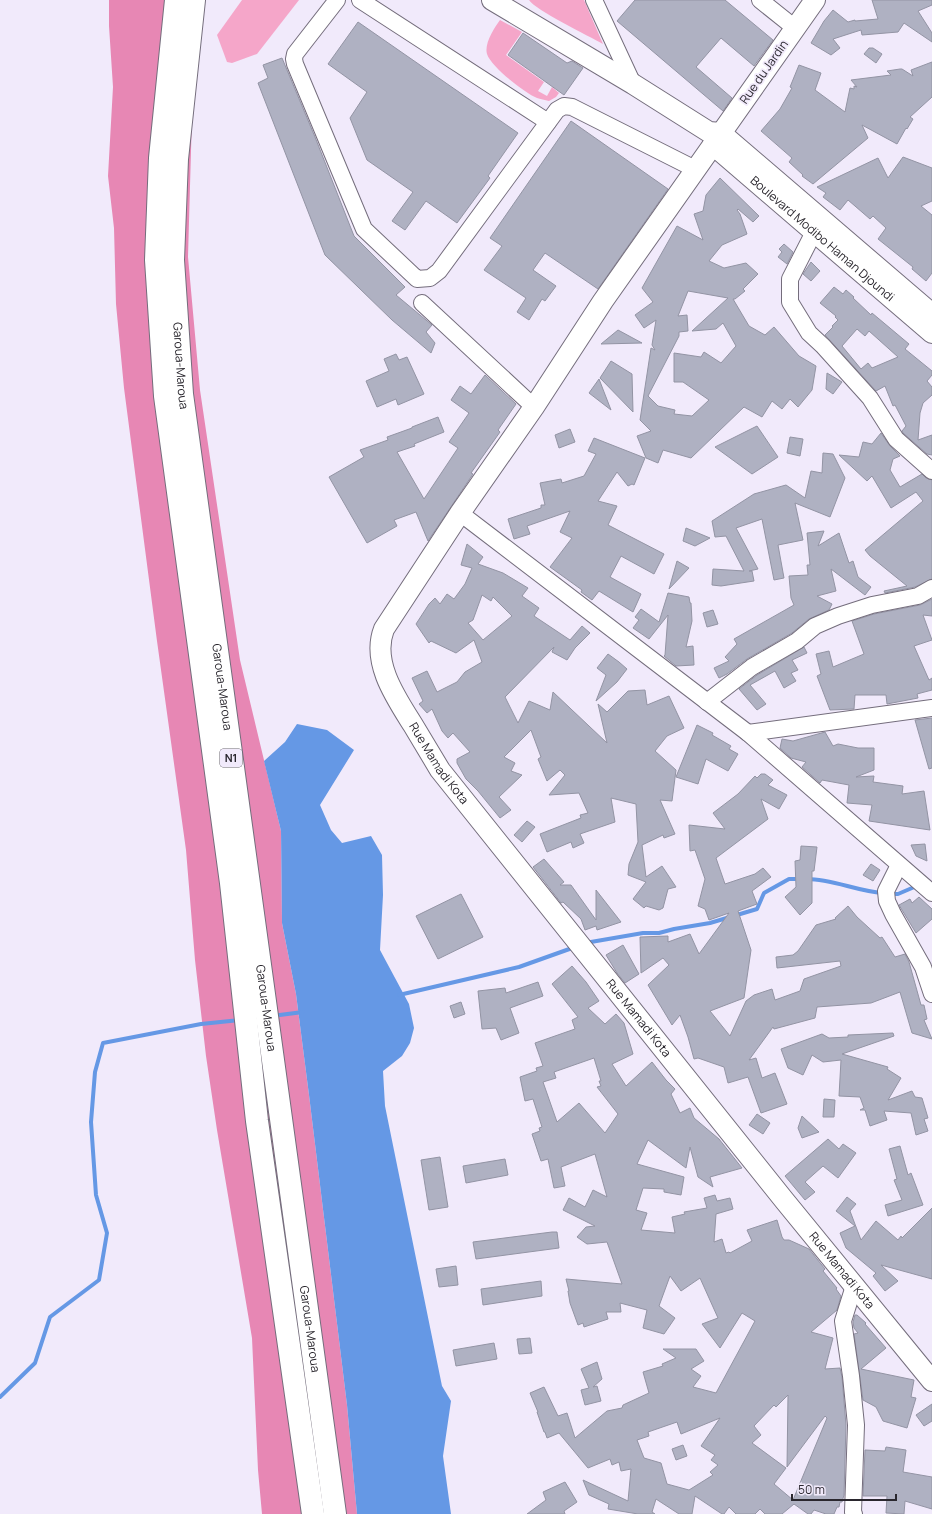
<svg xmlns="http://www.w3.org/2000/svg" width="932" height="1514" viewBox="0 0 932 1514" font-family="Manrope,sans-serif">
<rect width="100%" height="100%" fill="#f1eafb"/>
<g fill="#f5a6c9">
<path d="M242,0H299L257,54L232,63L227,62L217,35Z"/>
<path d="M529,0H584L603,44C589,36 535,10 529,0Z"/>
<path d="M500,20L522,32L506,55L544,82L538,91L547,96L552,87L559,93L556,97L549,101C545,100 540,99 537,98C525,93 491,67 487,54C484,44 494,28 500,20Z"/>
</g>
<path fill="#e787b4" d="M109,0H205L201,17L193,80L188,257L200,390L240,660L281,831L282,923L296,994L309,1095L347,1405L357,1514H262L258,1470L252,1338L217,1130L206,1056L195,960L186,850L157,641L124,388L116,304L114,228L108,176L113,87L109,26Z"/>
<path fill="#6598e5" d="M297,724L327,730L354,750L320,805L331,830L342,843L371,836L382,855L383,895L380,950L409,1004L414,1028L410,1043L402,1056L383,1071L385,1106L442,1386L451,1401L443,1456L451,1514H357L347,1405L309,1095L296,994L282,923L281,831L264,761L285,742Z"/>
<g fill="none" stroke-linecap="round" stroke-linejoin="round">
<g stroke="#6598e5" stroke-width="4">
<path d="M807,879C833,879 856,891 883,893"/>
<path d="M889,894H898L919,885"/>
<path d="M585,943L643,933H659L674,929L710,923L757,909L764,893L789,879H800"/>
<path d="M399,995L519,967L575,947"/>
<path d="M272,1016L303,1012"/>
<path d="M0,1397L35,1363L50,1317L99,1280L107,1233L96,1195L91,1122L95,1072L103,1043L201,1024L240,1020"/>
</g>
</g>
<g fill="#afb1c2" stroke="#9394a4" fill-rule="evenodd">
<path d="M635,0H725L773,40L754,66L721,38L696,67L732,98L723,111L617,21Z"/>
<path d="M872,0H932V5L918,11L932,33V42L904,23L898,32L862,35L861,30L833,39L840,48L831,55L811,43L824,21L833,10L848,22L855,20V21L878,19Z"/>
<path d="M358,22L518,133L488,176L490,178L457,223L426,201L405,230L392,221L413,192L367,160L350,118L367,92L328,64Z"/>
<path d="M523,33L567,63L572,61L583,68L564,95L508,55Z"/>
<path d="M869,48H873L882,54L876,63L864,54Z"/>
<path d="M282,58L315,137L354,236L405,287L396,295L432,325L426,332L435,343L431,353L392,320L325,255L258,83L268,78L263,65Z"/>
<path d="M932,62V97L910,117L913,119L907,129L906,128L897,144L862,125L868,138L813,184L802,176L803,175L789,162L792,158L761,131L780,109L792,88L790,87L799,65L821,73L815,90L845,112L850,88L854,89V86L857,87L851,80L891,75L887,71L900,69H902L913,76L911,70Z"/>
<path d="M571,121L668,189L598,289L545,253L533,270L556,286L545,301L542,299L529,320L517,312L526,298L484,270L502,246L490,238Z"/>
<path d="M903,157L932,168V201L921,206L932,215V273L926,281L912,269L913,267L878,239L886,228L873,216L870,219L848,200L840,210L823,197L826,193L817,187L878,158L888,178Z"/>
<path d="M720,178L759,216L753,222L738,209L737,210L740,214L747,234L722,245L709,261L724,268L746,263L758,274L743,289L745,291L735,299H733L749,326L765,335L774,327L799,356L816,366L812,390L798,407L790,399L782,409L772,401L762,417L744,407L691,458L663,450L658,463L646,458L637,436L651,431L640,420L651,348L655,350L652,345L656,320L644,328L635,315L653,302L642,288L677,226L703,240L694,214L703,211L706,195ZM688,291L728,298L692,331L716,329L723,323L736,346L721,363L704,352L701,357L674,353V382H683L709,400L692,416L674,414L675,410L658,406L648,396L679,336V332L688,331L687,315L678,316Z"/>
<path d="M784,244L793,252L787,264L778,257L782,252L779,249Z"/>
<path d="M811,262L820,271L811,281L803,274Z"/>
<path d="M834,287L843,294L846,290L854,297L853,298L871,315L872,313L909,344L905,349L932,371V375L927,381L932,387V395L923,403L920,413L918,440L932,435V455L927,454L903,433L902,431L906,426L895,405L893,406L885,386L876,391L825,335L833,327L832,326L838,320L835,317L836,316L820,303ZM857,329L865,336L869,331L898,357L872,368L868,363L861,369L842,346Z"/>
<path d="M618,330L642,343L601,344Z"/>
<path d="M396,354L399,360L407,357L424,394L398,405L396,399L377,407L366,381L389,371L384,359Z"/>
<path d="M611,361L632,374L633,412L600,378Z"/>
<path d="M827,373L842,382L833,394L826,389Z"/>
<path d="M485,375L516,404L498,430L500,432L471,473L473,474L428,541L416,512L394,520L397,526L367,543L329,477L364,457L360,450L388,440L387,437L412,428V427L438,417L444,432L414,444L415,446L397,452L424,499L458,448L449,442L469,413L451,400L460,386L471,394Z"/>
<path d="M599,379L611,410L589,393Z"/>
<path d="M757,426L778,457L752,474L715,447Z"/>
<path d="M570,429L575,442L559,448L555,435Z"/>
<path d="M881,433L890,446L900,456L893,459L890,470L900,487L922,474L926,478L932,480V579L915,587L885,593L884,591L907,586L870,556L865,550L923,501L916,492L891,508L872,476L867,481L839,455L859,457L863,442L872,444Z"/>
<path d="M790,437L803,439L800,456L787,453Z"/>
<path d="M594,438L645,458L634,485L632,484L628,486L617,472L598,501L617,506L608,525L664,554L654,574L621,556L610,577L641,594L633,612L599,591L592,600L581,592L582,590L550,567L572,538L560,532L570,511L527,526L530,534L514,539L508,519L541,508V505H545L540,483L561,479L562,483L584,476L596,454L588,451Z"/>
<path d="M823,453L833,454L845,478L830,517L795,503L803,540L778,545L784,578L774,580L762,519L736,528L758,569L749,571H752L754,581L721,586L712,585L713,569L744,571L726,536L715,537L712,521L754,494L786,485L805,498L811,471L822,473Z"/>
<path d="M686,528L710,538L695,546L683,541Z"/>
<path d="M824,531L818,546L839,533L849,563L853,561L858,577L871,587L865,595L831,569L836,591L817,596L832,604L829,610L809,619L792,633L747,659L727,674L719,678L714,668L729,661L725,657L737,644L734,639L794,605L791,598L789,576L808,575L807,565H810L807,533Z"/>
<path d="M467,544L483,557L478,564L503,573L528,588L522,596L539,608L534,616L570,640L582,626L590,633L575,648L567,660L552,652L554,647L505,697L518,723L529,701L550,710L553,692L607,743L598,704L607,712L628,691L645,690L647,705L669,696L684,728L667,736L655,751L676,770L672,801L660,800L675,834L664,838L663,835L642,845L646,877L662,866L676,887L668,889L663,908L659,910L646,906L644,908L633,899L646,882L628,875L629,864L638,842L636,804L611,798L615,822L580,834L584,843L573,848L571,842L547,852L540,834L581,818L580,815L588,813L579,793L549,795L565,775L560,770L547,781L538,759L541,757L531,730L504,757L515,763L511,771L522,775L499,797L511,810L500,818L478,791L466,779L457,763V759L470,752L453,733L448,738L442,731L432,709L427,713L419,704L423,701L412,678L427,671L437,692L457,682L465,672L482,662L474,640L456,653L431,641L429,643L416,624L429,604L435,598L440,604L447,594L454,599L465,584L472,568L461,565ZM482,595L491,601L493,597L512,616L483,640L468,623L473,620Z"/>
<path d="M677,561L689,568L669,589Z"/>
<path d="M668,593L689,597L690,603H691L692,621L686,647L693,646L694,665L676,666L664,656L665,655L668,615L649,639L633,628L639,620L635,617L641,609L659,622Z"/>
<path d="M932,599V616L923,615L932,640L914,646L929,680L932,678V690L917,694L918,698L887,704L886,695H855L854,709L830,710L817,676L821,674L816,654L829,651L833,667L864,654L852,621L874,614L920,605Z"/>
<path d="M713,610L718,624L707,627L703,613Z"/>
<path d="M804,647L807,653L792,660L798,670L791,673L796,681L784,688L775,671L750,685L766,704L757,710L739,689L757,675Z"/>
<path d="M608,654L619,662L627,669L617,682L596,701L606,675L597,668Z"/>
<path d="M932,718V768L929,769L915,720Z"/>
<path d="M697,725L713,733L712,735L731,746L729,749L738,754L728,771L706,759L698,784L676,777Z"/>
<path d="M825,732L833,746L838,744L858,748H874V770L856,777L874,776L873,782L903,786L902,794L924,791L930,830L869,821L872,805L847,803L849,785L822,780L820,783L802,767L806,762L791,758L780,748L782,739L793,741Z"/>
<path d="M761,774H765L773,780L768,785L787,795L779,809L761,799L768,819L716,858L725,884L755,874L763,868L771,877L752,891L757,904L738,911L751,950L744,998L710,1011L730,1036L746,1001L754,995L772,989L775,1000L800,991L804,979L841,966L840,961L777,968L776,957L793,955L798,951L816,925L836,919L835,918L848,906L857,917L880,938L882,937L895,957L905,954L909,962L921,1005H924L927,1019L924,1020L932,1039L912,1033L900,992L871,1003L817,1007L815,1018L774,1029L773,1027L749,1060L756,1058L762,1078L775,1073L787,1104L761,1113L748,1077L728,1083L724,1067L698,1058L694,1059L688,1037L680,1015L672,1025L648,985L669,965L663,958L641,973L640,937L668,936V942L690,934L699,954L729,913L709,920L705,909L698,906L705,879L695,850L690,851L689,825L725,829L713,813L738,794L755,776L757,778Z"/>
<path d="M527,821L535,827L522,842L514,835Z"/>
<path d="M925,844L927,861L916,856L911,845Z"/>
<path d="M801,846L817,847L814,871H812V903L800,915L785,897L796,887L795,861L800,860Z"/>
<path d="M544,859L564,882L560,885H571L596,920V890L621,922L597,930L596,926L585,930L581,919L563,902L561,903L533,867Z"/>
<path d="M871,864L880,870L873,881L863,875Z"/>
<path d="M461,894L483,937L438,959L416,916Z"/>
<path d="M919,897L932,909V919L916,933L899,905L910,899L912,903Z"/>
<path d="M623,945L639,974L625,983L617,973L606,955Z"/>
<path d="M572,966L586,982L599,1001L588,1008L605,1024L616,1014L624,1023L633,1054L612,1064L626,1086L652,1062L666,1080L675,1089L671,1094L680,1113L690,1108L694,1118L719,1139L742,1168L710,1177L713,1187L698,1177L690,1147L686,1168L648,1140L637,1164L684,1177L681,1195L664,1192V1189L643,1188L636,1210L647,1213L641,1230L675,1233L672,1217L685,1214L684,1212L707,1208L704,1198L715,1195L717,1201L730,1198L733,1209L716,1214L714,1242L722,1239L726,1253L729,1252L730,1253L752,1241L747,1230L777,1220L782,1237L784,1240H789L809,1249L825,1269L823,1271L837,1288L836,1289L841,1296L837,1310L811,1332L833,1338L825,1369L840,1368L842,1377L846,1425L844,1495L842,1502H840L839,1507H837L834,1514H826L814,1510L811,1514H808L794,1504L782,1514H765L760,1509L755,1514H736L729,1507L724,1514H722L695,1496L692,1514H679L656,1499L652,1512L655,1514H638L608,1509L609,1504L589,1495L583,1480L628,1501L631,1469L621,1471L619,1462L612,1465L610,1459L588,1468L559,1433L547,1438L545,1432H544L537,1412H538L530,1393L544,1387L558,1416L567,1413L575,1438L607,1411L622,1408L623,1405L649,1393L643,1372L663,1366L662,1364L676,1358L663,1349H696L704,1361L691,1369L701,1376L693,1387L716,1393L755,1321L742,1313L720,1348L702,1324L718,1318L700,1278L681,1291L670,1276L659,1306L675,1318L664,1334L643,1328L647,1310L620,1303L621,1312H606L608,1319L584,1327L583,1323L578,1325L570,1303L568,1291H569L566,1279L622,1284L607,1242L587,1244L577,1237L586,1227L595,1226L563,1210L569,1198L585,1207L593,1190L607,1197L595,1154L561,1167L565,1186L554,1188L548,1159L541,1161L532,1134L540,1131L539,1128L542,1127L533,1099L525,1101L520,1077L537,1071L536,1068L543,1066L535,1043L575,1029L572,1020L578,1017L552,984ZM594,1058L601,1081H599L601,1086L597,1087L618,1114L605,1133L579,1103L557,1122L543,1082L556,1078L554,1072ZM788,1395L787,1467L825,1416L827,1418L793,1500L774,1484L786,1468L752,1443L761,1435L754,1426L774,1405L776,1407ZM720,1418L701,1446L715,1455L711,1460L718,1465L710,1472L713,1475L689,1490L667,1484L661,1463L644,1458L637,1440L649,1436L648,1432L677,1422L681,1434Z"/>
<path d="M538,982L543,996L510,1008L519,1033L501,1040L496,1028L482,1029L478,991L505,988L506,993Z"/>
<path d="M461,1002L465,1014L454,1018L450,1006Z"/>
<path d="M893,1033L894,1036L842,1054L888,1067L887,1069L901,1078L888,1100L912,1091L915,1097L922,1098L928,1118L924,1119L928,1131L916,1135L911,1113L884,1111L887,1120L870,1126L865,1110H860L864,1108L860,1097L839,1096L841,1060L823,1062L812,1055L803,1075L788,1068L781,1049L822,1034L829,1038L848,1037V1035Z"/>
<path d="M824,1099L835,1100L834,1117H823Z"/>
<path d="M757,1114L770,1123L763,1134L749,1125Z"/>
<path d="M802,1116L819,1132L802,1138L798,1128Z"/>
<path d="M828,1139L839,1149L843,1144L856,1153L838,1178L823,1166L805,1182L815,1192L805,1200L785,1176Z"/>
<path d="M900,1146L908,1175L911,1173L923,1205L888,1216L885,1205L902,1200L894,1180L897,1179L889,1149Z"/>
<path d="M440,1157L448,1207L429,1210L421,1160Z"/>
<path d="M505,1159L508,1175L466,1183L463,1166Z"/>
<path d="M847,1197L856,1204L850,1211L861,1240L876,1221L898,1240L901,1236L902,1238L932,1208V1279L881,1265L898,1281L885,1291L873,1276L876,1273L846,1248L840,1233L855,1226L836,1211Z"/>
<path d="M552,1232H557L559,1248L476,1259L473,1242Z"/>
<path d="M456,1266L458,1285L439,1287L436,1269Z"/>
<path d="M541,1281L542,1296L483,1305L481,1289Z"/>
<path d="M855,1315H857L866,1323L865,1324L886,1348L861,1369L914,1380L911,1397L916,1398L907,1428L883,1421L876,1407L863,1400L854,1334L858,1333L854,1328L853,1322Z"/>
<path d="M530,1338L532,1353L519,1354L517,1339Z"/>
<path d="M494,1343L497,1359L456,1366L453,1350Z"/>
<path d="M597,1362L602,1379L593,1387L597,1386L601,1401L585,1405L581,1390L589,1388L581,1369Z"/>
<path d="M932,1404V1421L924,1426L916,1415Z"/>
<path d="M683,1445L687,1456L676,1460L672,1449Z"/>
<path d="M886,1447L906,1450L903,1472L932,1477V1509L905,1501L904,1514L886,1513L887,1496H863L865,1450L885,1451Z"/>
<path d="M565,1482L577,1502L564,1511L565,1514H527L546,1500L543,1492Z"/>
</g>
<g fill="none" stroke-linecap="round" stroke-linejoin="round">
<defs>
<g id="minor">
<path d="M337,0L295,54L294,59L295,64L364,229L417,279L430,278L439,271L557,110L564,106L572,107L695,169"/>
<path d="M360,0L548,122"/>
<path d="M594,0L633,84"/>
<path d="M760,0L795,28"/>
<path d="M814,232L790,279V302L809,333L823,346L870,398L896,439L932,471"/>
<path d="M422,303L534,407"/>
<path d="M460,513L748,733L932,893"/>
<path d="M707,702L752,667L797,641L815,626L838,616L872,605L918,596L932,588"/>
<path d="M748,733L932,708"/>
<path d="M899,865L886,891L887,901L893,914L923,967L932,994"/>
<path d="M854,1514L853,1512L856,1425L851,1376L843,1321L854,1286"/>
</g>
<g id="major">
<path d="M492,0L633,84L709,132L721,133L932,314"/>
<path id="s1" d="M815,0L603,301L534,407L460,513L384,629C371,662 396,698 413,725C422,740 431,755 440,770L784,1200L932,1381"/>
<path id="s2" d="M713,145L932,333"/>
</g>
<g id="highway">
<path d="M176,0L160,158L156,260L165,396L231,883L257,1121L313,1514"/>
<path id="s3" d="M194,0L177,159L173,260L182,394L335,1514"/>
</g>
</defs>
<use href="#minor" stroke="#746d7c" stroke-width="18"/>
<use href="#major" stroke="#746d7c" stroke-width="22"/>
<use href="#highway" stroke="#746d7c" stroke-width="24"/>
<use href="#minor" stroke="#fff" stroke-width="16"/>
<use href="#major" stroke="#fff" stroke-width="20"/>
<use href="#highway" stroke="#fff" stroke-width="22"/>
</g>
<g text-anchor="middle" stroke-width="3.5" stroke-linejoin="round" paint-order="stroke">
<rect fill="#f1eafb" stroke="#66626c" stroke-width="1" x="220" y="749" width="22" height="18" rx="3"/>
<g font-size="11" font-weight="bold" fill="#2a272e">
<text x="231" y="762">N1</text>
</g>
<g font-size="12" fill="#2a272e" stroke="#f1eafb">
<text transform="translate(764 72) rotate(-55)" y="4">Rue du Jardin</text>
<text dy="4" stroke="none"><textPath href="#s2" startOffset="144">Boulevard Modibo Haman Djoundi</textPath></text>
<text dy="4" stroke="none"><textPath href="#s3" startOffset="367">Garoua-Maroua</textPath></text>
<text dy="4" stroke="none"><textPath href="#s3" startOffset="691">Garoua-Maroua</textPath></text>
<text dy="4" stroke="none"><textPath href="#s1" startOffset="913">Rue Mamadi Kota</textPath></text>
<text dy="4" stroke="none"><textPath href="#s3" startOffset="1015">Garoua-Maroua</textPath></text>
<text dy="4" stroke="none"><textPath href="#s1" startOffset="1237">Rue Mamadi Kota</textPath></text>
<text dy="4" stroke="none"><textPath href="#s1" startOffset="1561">Rue Mamadi Kota</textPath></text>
<text dy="4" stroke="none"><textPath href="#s3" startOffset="1339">Garoua-Maroua</textPath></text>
</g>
</g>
<path d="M792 1494v6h104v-6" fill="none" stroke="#2a272e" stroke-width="2"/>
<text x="798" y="1494" font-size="12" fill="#2a272e" stroke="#f1eafb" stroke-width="3" paint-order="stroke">50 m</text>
</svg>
